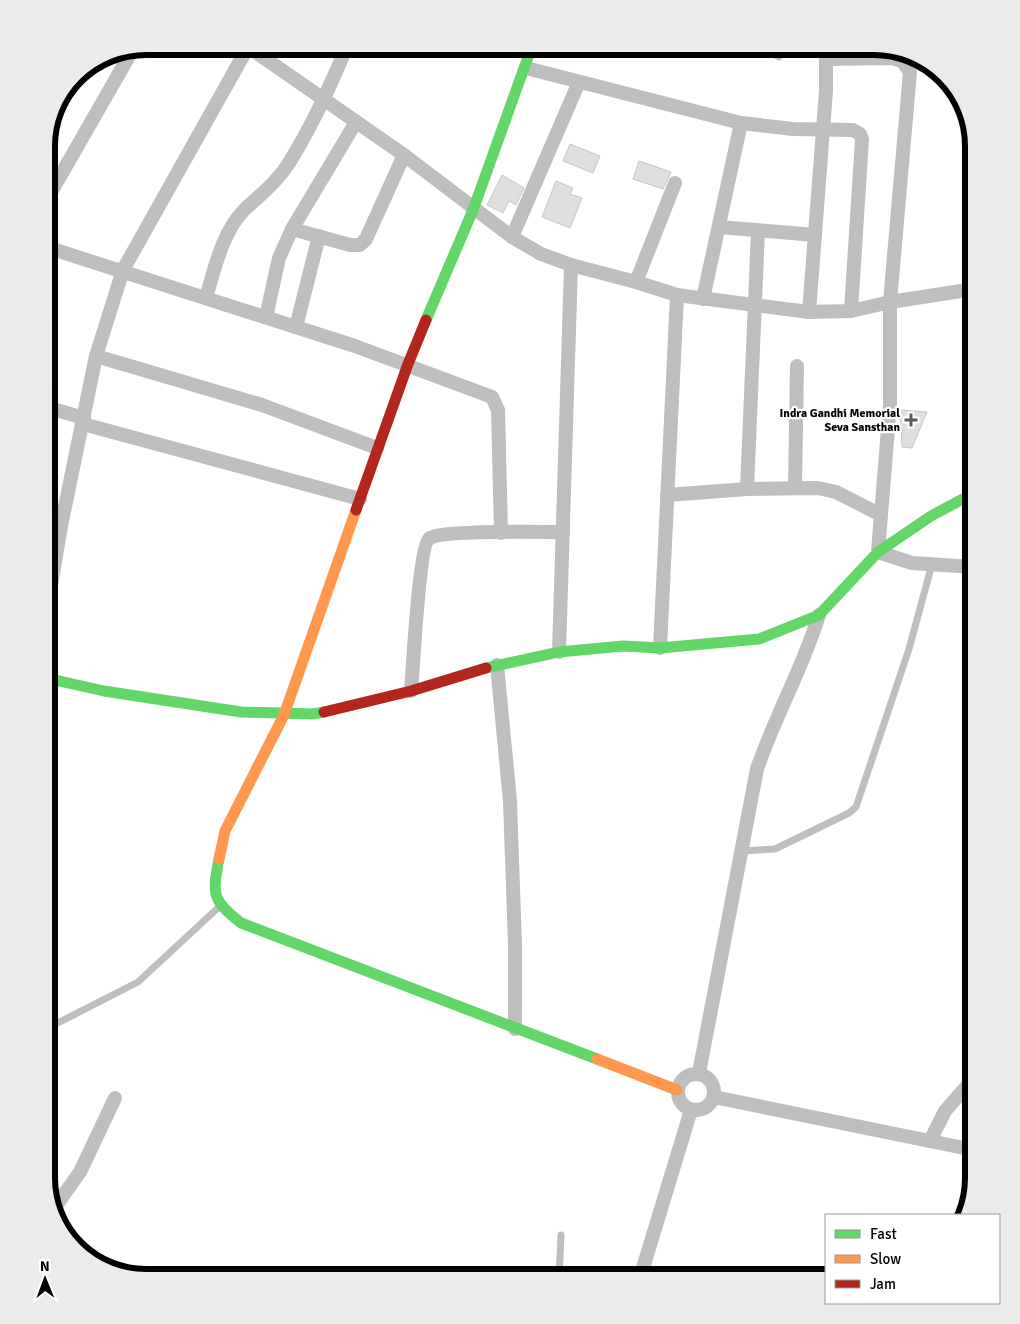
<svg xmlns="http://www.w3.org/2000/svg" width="1020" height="1324" viewBox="0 0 1020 1324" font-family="Signika,sans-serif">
<rect width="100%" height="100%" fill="#fff"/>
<g fill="#dfdfdf" stroke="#c7c7c7">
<path d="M570,144L600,156L593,173L563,161Z"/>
<path d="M639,161L671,172L663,189L633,179Z"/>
<path d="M502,175L524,188L516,205L509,201L503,213L487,205Z"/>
<path d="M556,181L573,188L570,194L582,198L570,228L542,217Z"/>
<path d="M900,410L927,412L912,448L902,447Z"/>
</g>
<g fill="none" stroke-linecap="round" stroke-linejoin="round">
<g stroke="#bebebe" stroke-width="7">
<path d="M758,46L779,57"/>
<path d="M741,851L775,849L849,813L856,807L909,649L932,564"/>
<path d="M46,1029L138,982L220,906"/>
<path d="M559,1278L561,1235"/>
</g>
<g stroke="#bebebe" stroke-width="14">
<path d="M247,46L404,155L512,237L541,254L571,265L636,282L677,295L809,312L851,311L890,302L974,289"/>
<path d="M826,59L892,58L902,61L910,72L890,302V404L878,552L912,563L974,567"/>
<path d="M526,68L741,123L793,129L853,130L860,134L862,139L851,311"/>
<path d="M46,201L133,49"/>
<path d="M719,227L815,235"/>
<path d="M292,229L350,245H360L366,239L404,155"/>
<path d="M512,237L579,82"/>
<path d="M46,247L355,346L492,397L498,410L501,533"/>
<path d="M636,282L675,183"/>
<path d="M206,297C215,268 222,233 244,210C260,195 277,182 289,163C312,126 330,87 347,46"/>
<path d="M703,299L741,123"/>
<path d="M809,312L826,91V46"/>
<path d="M266,317L279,258L292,229L356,122"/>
<path d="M296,327L319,236"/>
<path d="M96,356L262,405L377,448"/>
<path d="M46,407L84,418"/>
<path d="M83,424L360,499"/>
<path d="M795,488L797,366"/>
<path d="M747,489L758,231"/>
<path d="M667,495L747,489L818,488L836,492L881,515"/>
<path d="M46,523L61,526"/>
<path d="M46,615L61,526L96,356L123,270L248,47"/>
<path d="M660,648L677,295"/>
<path d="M559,652L571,265"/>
<path d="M497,665L510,801L515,945V1029"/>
<path d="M411,691C413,670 419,544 430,538C443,530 541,532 563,532"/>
<path d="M699,1073L757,769C775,716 803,668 819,615"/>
<circle cx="696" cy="1092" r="18"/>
<path d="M714,1097L974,1150"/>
<path d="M930,1141L945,1111L974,1078"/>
<path d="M55,1207L80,1172L115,1098"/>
<path d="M640,1278L691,1110"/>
</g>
<g stroke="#63d668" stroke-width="11">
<path d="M426,320L473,210L532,46"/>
<path d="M486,668L559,652L623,646L660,648L759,639L819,615L878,552L931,516L974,493"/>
<path d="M46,678L104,691L241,712L313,714L324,712"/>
<path d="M219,859C212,895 212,900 241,923L597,1059"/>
</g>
<g stroke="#ff974d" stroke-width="11">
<path d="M219,859L225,831L284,715L356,510"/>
<path d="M597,1059L677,1090"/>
</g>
<g stroke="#b3261e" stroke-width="11">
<path d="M356,510L408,364L426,320"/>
<path d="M324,712L411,691L486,668"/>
</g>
</g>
<path fill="#595959" stroke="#fff" stroke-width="2" d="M908.5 412.5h5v5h5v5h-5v5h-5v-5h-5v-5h5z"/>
<g text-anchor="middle" stroke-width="4.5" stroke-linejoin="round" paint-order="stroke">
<g font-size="12" font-weight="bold" fill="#000" stroke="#fff" text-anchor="end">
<text x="900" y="417">Indra Gandhi Memorial<tspan x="900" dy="14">Seva Sansthan</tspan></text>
</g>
</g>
<path d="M0 0H1020V1324H0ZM146 55H874A91 91 0 0 1 965 146V1178A91 91 0 0 1 874 1269H146A91 91 0 0 1 55 1178V146A91 91 0 0 1 146 55Z" fill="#ebebeb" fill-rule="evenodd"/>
<path fill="none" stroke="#000" stroke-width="6" d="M146 55H874A91 91 0 0 1 965 146V1178A91 91 0 0 1 874 1269H146A91 91 0 0 1 55 1178V146A91 91 0 0 1 146 55Z"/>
<rect x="825" y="1214" width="175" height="90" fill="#ffffff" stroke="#999999"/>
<rect x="835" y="1230" width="25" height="8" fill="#63d668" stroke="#999999"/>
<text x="870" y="1239" font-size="15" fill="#000000">Fast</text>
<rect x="835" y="1255" width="25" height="8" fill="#ff974d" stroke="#999999"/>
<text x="870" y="1264" font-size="15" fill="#000000">Slow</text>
<rect x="835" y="1280" width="25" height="8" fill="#b3261e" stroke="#999999"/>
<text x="870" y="1289" font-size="15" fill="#000000">Jam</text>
<g transform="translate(45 1279) rotate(359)" stroke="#ffffff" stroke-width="4" paint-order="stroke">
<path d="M0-4L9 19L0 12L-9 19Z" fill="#000000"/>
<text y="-8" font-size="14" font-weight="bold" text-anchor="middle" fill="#000000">N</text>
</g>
</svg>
